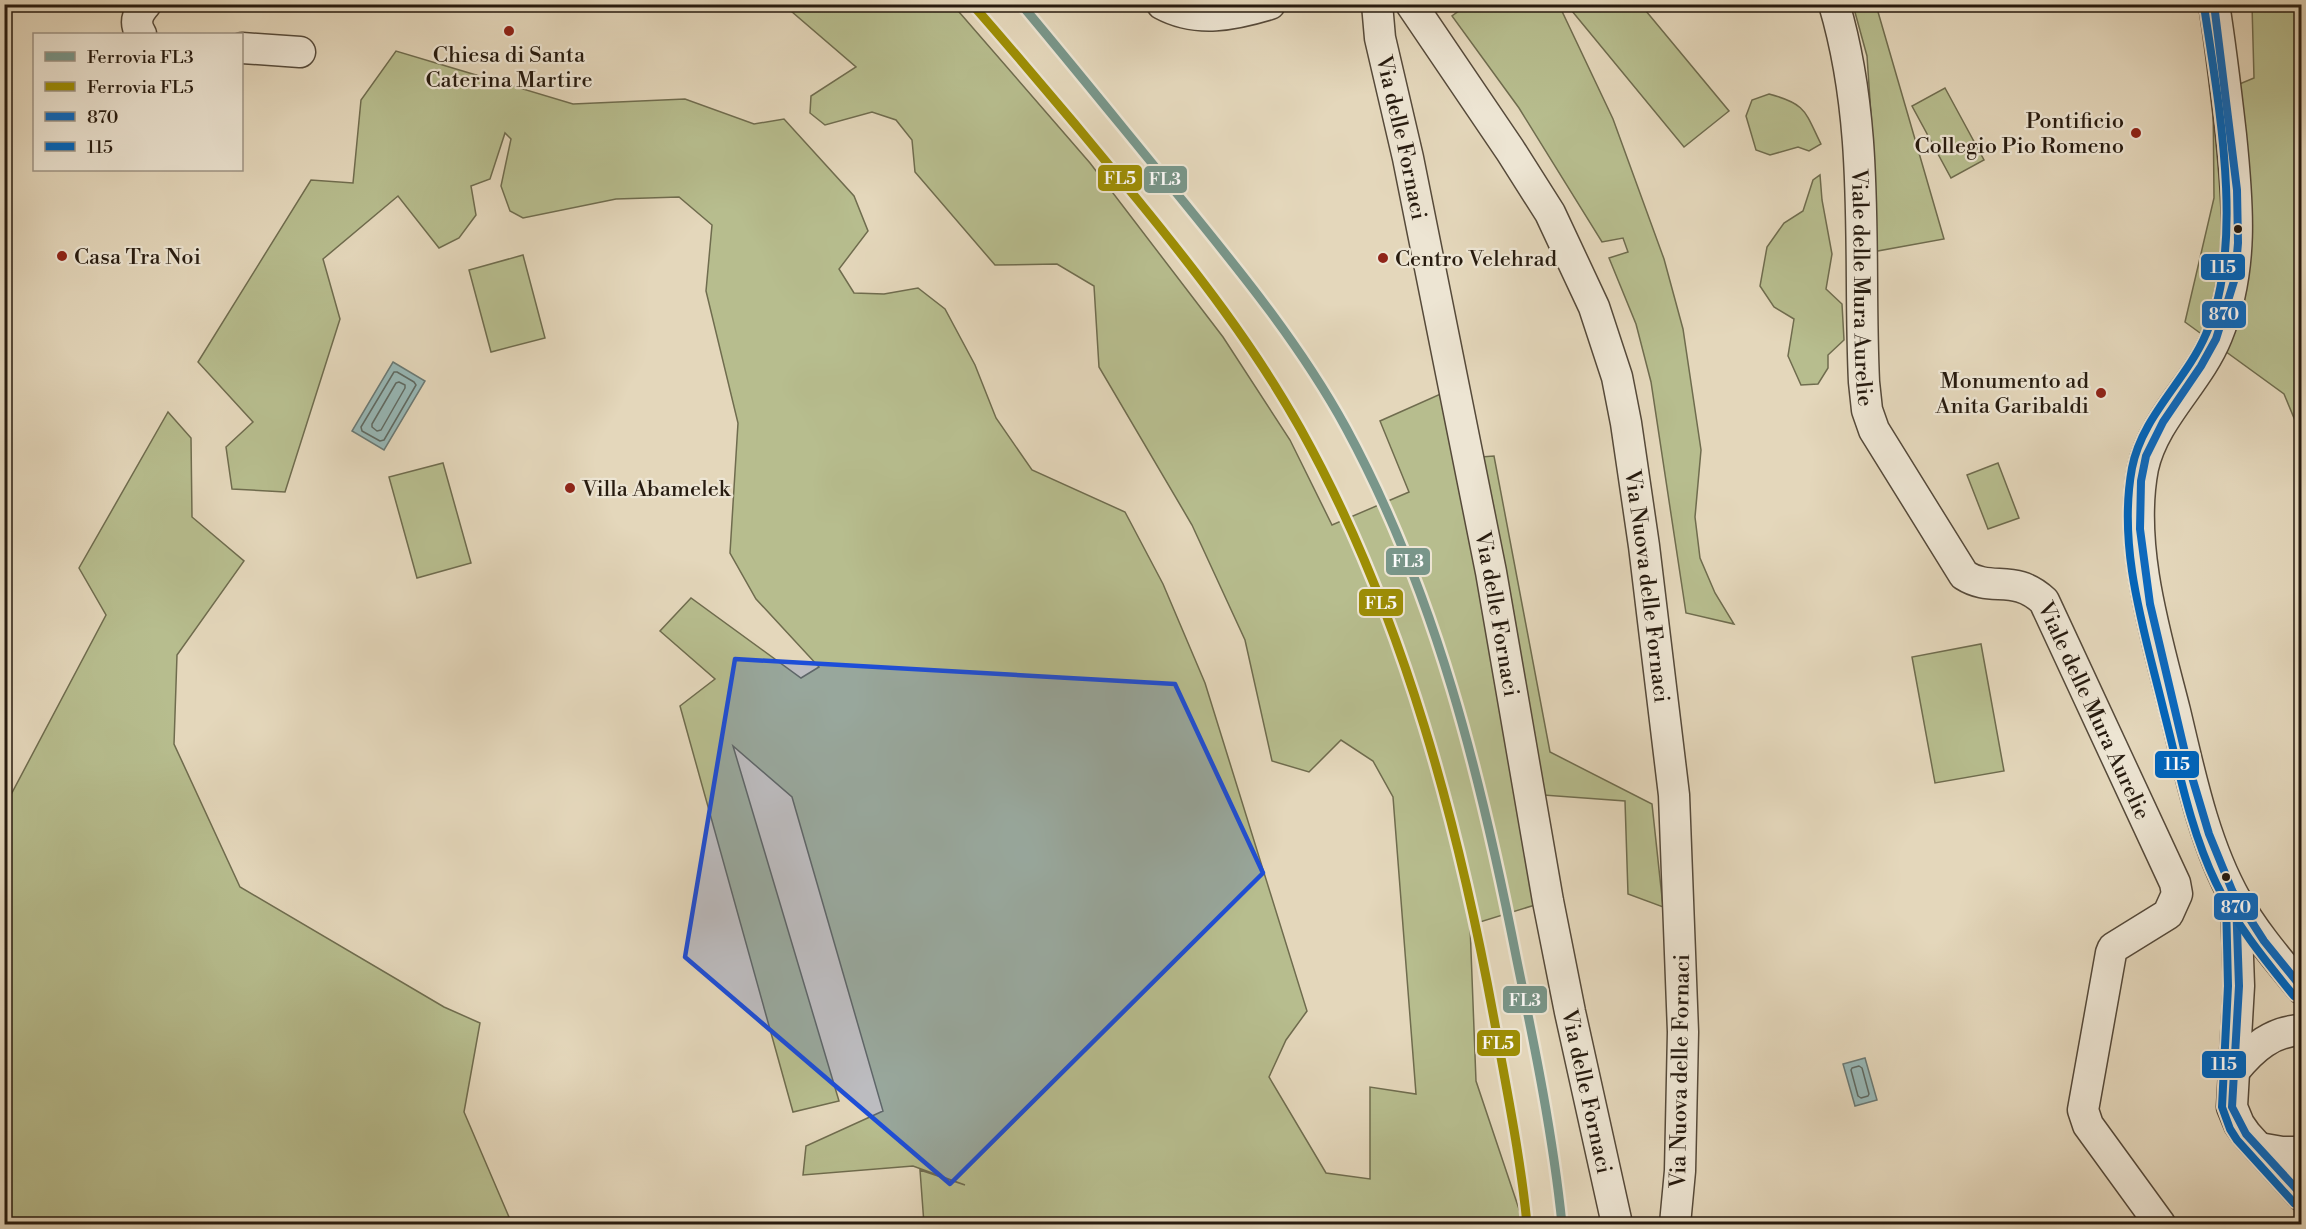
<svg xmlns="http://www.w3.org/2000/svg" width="2306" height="1229" viewBox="0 0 2306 1229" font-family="'Libre Bodoni',serif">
<rect width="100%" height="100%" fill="#e4d7bb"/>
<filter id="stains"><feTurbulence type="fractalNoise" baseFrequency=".00333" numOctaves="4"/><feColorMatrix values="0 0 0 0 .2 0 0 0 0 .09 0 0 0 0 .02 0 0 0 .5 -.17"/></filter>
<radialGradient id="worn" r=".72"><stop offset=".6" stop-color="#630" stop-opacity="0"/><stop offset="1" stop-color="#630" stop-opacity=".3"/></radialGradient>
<g fill="#b7bd8e" stroke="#6f6c4e" stroke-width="1.5">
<path d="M784,5H953L1090,163L1223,337L1290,440L1332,525L1409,492L1380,421L1454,388L1467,458L1494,456L1550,752L1652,804L1663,907L1628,894L1625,801L1530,794L1548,901L1470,925L1476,1081L1524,1224H924L920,1170L965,1185L913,1166L803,1175L806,1146L883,1111L792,797L733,746L839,1101L793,1112L680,706L715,679L660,631L691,598L801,678L819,667L756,599L730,553L738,423L706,291L712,225L679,197L616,199L523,218L510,211L501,186L511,139L505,133L490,179L471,186L476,215L459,238L439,248L398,196L323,259L340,319L285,492L232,489L226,447L253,422L198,362L311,180L353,183L361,100L396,51L573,104L685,99L754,124L784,119L854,196L868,231L839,269L854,293L884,294L918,288L945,309L975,365L996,418L1032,470L1125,512L1163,584L1205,683L1307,1011L1286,1040L1269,1077L1326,1173L1370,1179V1087L1416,1094L1393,797L1373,761L1341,740L1309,772L1272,761L1245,640L1192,525L1099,367L1094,286L1057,264L995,265L915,172L912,140L896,120L872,112L825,125L810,113L811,96L856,67Z"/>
<path d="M1467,5H1559L1613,119L1664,259L1683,329L1701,450L1695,517L1700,558L1715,593L1734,624L1686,613L1651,382L1636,324L1609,258L1628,252L1623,238L1602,242L1519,108L1452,16Z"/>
<path d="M1567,5H1641L1729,111L1684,147Z"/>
<path d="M1853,5H1876L1944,239L1872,252L1874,160L1867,56Z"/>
<path d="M2252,5H2301V435L2284,394L2185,322L2214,198L2213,95L2254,78Z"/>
<path d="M1945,88L1984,160L1951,178L1912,106Z"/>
<path d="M1769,94C1807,104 1805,112 1821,144L1809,151L1798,147L1770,155L1756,150L1746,116L1752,100Z"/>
<path d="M1820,175L1822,200L1832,254L1826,289L1842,304L1844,340L1828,355V368L1818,384L1801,385L1788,356L1794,319L1774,307L1760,286L1767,247L1784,223L1803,211L1813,180Z"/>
<path d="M523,255L545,338L491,352L469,270Z"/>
<path d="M168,412L191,438L192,517L244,561L177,655L174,744L240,887L444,1007L480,1023L464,1112L512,1224H5V806L106,615L79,568Z"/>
<path d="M443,463L471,563L417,578L389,477Z"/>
<path d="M1998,463L2019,518L1988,529L1967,475Z"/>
<path d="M1981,644L2004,771L1935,783L1912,657Z"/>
</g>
<g fill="#97b8b7" stroke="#6a7974" stroke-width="1.5">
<path d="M393,362L425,381L384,450L352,431Z"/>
<path d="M1865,1058L1877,1100L1855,1106L1843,1064Z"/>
</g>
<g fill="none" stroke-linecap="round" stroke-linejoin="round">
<g stroke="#5f6a63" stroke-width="1.5">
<path d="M394,372H397L414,382L416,385L384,440L380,441L362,431L361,427Z"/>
<path d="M399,382L405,385V388L381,430L377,431L372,427V424L396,383Z"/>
<path d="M1859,1066L1862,1068L1869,1094L1868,1096L1861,1098L1858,1096L1851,1070L1852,1068Z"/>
</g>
<defs>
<g id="minor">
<path d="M1162,4C1197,23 1234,15 1270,4"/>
<path id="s1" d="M1377,4L1380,38L1408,158L1491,572L1548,901L1570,1012L1617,1224"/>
<path id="s2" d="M1411,4L1510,150L1550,213L1594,307L1617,377L1626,423L1644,546L1674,795L1683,1032L1680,1171L1675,1224"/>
<path id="s3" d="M1834,4C1871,128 1858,255 1864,382L1867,410L1874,430L1964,575C1992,593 2014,573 2044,601L2175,883L2177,894L2168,914L2113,948L2111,953L2083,1110L2088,1125L2160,1224"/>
<path d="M2214,4C2221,48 2226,91 2231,135C2238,203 2244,270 2217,336C2198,383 2154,418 2143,468C2128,546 2156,636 2175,711C2190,774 2204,843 2236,900C2254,932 2279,961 2302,989"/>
<path d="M141,34C134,23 137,14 146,4"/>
<path d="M242,48L300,52"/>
<path d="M2236,900L2239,986L2232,1107L2239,1124L2246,1134L2302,1196"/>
<path d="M2235,1070C2253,1048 2272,1031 2302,1030"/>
<path d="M2259,1148L2282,1152H2302"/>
</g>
</defs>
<use href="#minor" stroke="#564a3a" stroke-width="33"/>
<use href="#minor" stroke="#ede5d3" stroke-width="30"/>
<defs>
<g id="bus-1">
<path d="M2214,4L2237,190L2238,243L2235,278L2216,339L2201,366L2163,422L2146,456L2141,481L2140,529L2150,604L2186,757L2209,834L2236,900L2239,986L2232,1107L2246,1134L2302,1195"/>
<path d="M2232,891L2264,941L2302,988"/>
</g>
<g id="bus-2">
<path d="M2204,6C2218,100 2246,246 2206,334C2186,381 2142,416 2132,468C2117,549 2145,633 2164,712C2179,770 2190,829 2216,883C2236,925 2265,960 2294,996"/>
<path d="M2226,900L2228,986L2222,1107L2230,1129L2237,1140L2294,1203"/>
</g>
</defs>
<use href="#bus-1" stroke="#ede5d3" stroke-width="12"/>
<use href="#bus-2" stroke="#ede5d3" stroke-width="12"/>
<use href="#bus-1" stroke="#0c69bf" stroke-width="8"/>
<use href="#bus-2" stroke="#0065bd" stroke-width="8"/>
<defs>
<path id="rail-1" d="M1021,4C1073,66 1123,128 1174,190C1235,265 1299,342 1346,428C1436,594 1481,777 1517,961C1535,1048 1553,1136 1562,1224"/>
<path id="rail-2" d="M972,4C1028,68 1083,133 1137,199C1196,271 1254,346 1300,428C1404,614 1461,832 1498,1041C1509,1102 1521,1162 1527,1224"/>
</defs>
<use href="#rail-1" stroke="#ede5d3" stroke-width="14"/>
<use href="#rail-2" stroke="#ede5d3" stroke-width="14"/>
<use href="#rail-1" stroke="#79968a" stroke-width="9"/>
<use href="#rail-2" stroke="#9d8e05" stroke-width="9"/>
</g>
<path fill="#1d4ed8" fill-opacity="0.2" stroke="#1d4ed8" stroke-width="4.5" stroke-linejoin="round" d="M735,659L1175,684L1263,873L950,1184L685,957Z"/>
<g fill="#8f2418" stroke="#ede5d3" stroke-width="2">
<circle cx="509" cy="31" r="6"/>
<circle cx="2136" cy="133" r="6"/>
<circle cx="62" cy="256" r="6"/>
<circle cx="1383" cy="258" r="6"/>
<circle cx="2101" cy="393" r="6"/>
<circle cx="570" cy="488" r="6"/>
</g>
<g fill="#271b0f" stroke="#ede5d3" stroke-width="2">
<circle cx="2238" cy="229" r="5"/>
<circle cx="2226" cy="877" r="5"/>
</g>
<g text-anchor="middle" stroke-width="4.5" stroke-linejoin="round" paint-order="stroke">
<g font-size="22" fill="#271b0f" stroke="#ede5d3" text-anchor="start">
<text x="509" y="62" text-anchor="middle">Chiesa di Santa<tspan x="509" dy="25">Caterina Martire</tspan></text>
<text x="2124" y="128" text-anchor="end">Pontificio<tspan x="2124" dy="25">Collegio Pio Romeno</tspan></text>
<text x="74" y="264">Casa Tra Noi</text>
<text x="1395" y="266">Centro Velehrad</text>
<text x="2089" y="388" text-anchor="end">Monumento ad<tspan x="2089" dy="25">Anita Garibaldi</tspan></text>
<text x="582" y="496">Villa Abamelek</text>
</g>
<g font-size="22" fill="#271b0f" stroke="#ede5d3">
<text dy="8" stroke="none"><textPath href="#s1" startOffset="136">Via delle Fornaci</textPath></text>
<text dy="8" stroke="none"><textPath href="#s3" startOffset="286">Viale delle Mura Aurelie</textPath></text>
<text dy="8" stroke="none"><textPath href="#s2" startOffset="640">Via Nuova delle Fornaci</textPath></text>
<text dy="8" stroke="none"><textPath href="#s1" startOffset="622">Via delle Fornaci</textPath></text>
<text dy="8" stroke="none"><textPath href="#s3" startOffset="807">Viale delle Mura Aurelie</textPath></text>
<text transform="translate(1679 1071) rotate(-89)" y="8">Via Nuova delle Fornaci</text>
<text dy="8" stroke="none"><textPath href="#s1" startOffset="1108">Via delle Fornaci</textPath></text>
</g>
</g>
<g stroke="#ede5d3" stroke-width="2">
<rect x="1097" y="164" width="46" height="28" rx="6" fill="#9d8e05"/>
<rect x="1143" y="165" width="45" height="29" rx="6" fill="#79968a"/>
<rect x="2200" y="253" width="46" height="28" rx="6" fill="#0065bd"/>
<rect x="2201" y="300" width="46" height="29" rx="6" fill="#0c69bf"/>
<rect x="1385" y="547" width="46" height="29" rx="6" fill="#79968a"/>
<rect x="1358" y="588" width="46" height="29" rx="6" fill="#9d8e05"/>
<rect x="2154" y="750" width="46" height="29" rx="6" fill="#0065bd"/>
<rect x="2213" y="892" width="46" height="29" rx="6" fill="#0c69bf"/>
<rect x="1502" y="985" width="46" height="29" rx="6" fill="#79968a"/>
<rect x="1476" y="1029" width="45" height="28" rx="6" fill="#9d8e05"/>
<rect x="2201" y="1050" width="46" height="29" rx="6" fill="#0065bd"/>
</g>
<g font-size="16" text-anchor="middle" font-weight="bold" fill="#fff">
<text x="1120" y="184">FL5</text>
<text x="1165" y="185">FL3</text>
<text x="2223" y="273">115</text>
<text x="2224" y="320">870</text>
<text x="1408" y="567">FL3</text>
<text x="1381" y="609">FL5</text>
<text x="2177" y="770">115</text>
<text x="2236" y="913">870</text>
<text x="1525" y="1006">FL3</text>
<text x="1498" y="1049">FL5</text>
<text x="2224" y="1070">115</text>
</g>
<rect width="2306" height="1229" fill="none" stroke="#e4d7bb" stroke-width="24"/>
<rect x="6" y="6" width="2294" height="1217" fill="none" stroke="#271b0f" stroke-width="3"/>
<rect x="12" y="12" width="2282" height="1205" fill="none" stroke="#271b0f" stroke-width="1.5"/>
<rect x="33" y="33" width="210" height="138" fill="#ede5d3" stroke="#9e9485" stroke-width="1.5"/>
<rect x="45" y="52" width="30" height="9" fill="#79968a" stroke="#9e9485" stroke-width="1.5"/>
<text x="87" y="63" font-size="18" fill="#271b0f">Ferrovia FL3</text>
<rect x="45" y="82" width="30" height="9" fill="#9d8e05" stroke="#9e9485" stroke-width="1.5"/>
<text x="87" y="93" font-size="18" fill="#271b0f">Ferrovia FL5</text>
<rect x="45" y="112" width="30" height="9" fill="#0c69bf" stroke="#9e9485" stroke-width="1.5"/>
<text x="87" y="123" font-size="18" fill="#271b0f">870</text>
<rect x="45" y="142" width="30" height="9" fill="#0065bd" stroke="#9e9485" stroke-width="1.5"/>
<text x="87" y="153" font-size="18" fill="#271b0f">115</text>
<rect width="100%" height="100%" filter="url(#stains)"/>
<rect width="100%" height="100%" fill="url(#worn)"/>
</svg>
